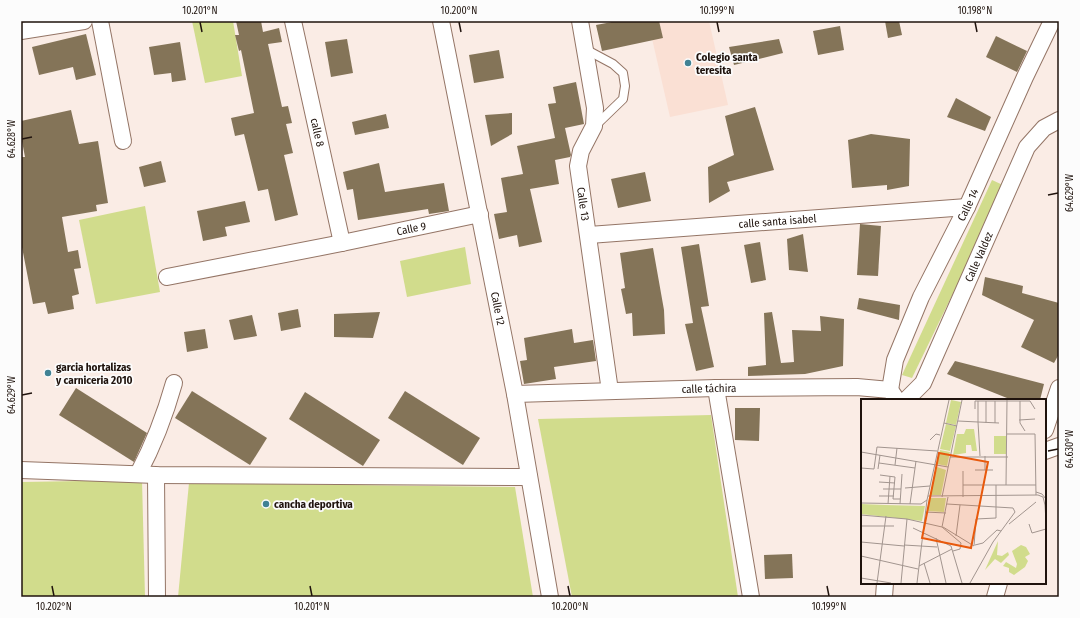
<svg xmlns="http://www.w3.org/2000/svg" width="1080" height="618" viewBox="0 0 1080 618" font-family="'Fira Sans Condensed',sans-serif">
<rect width="100%" height="100%" fill="#faece5"/>
<path fill="#fae0d4" d="M648,21H709L728,105L670,117Z"/>
<g fill="#d1dc8c">
<path d="M192,21H233L242,76L205,83Z"/>
<path d="M992,180L1005,186L912,378L902,375Z"/>
<path d="M145,206L160,292L96,304L79,220Z"/>
<path d="M465,247L471,284L407,297L400,261Z"/>
<path d="M711,415L738,597H572L538,419Z"/>
<path d="M142,480L145,597H21V482Z"/>
<path d="M189,483L515,487L533,597H178Z"/>
</g>
<g fill="#847458">
<path d="M236,21H261L263,32L279,28L282,42L268,44L282,107L288,106L292,123L286,124L293,153L284,155L298,215L275,221L268,189L258,191L244,134L235,136L231,118L254,113L241,50L239,51L235,35H239Z"/>
<path d="M617,21H659L663,38L602,51L596,25Z"/>
<path d="M885,21H899L902,35L888,38Z"/>
<path d="M840,26L844,50L818,55L813,31Z"/>
<path d="M86,34L96,75L76,80L73,67L39,75L32,47Z"/>
<path d="M996,36L1027,51L1017,72L986,57Z"/>
<path d="M347,39L353,73L331,77L325,42Z"/>
<path d="M779,39L783,53L734,65L729,47Z"/>
<path d="M180,42L186,80L172,82L171,73L154,75L149,47Z"/>
<path d="M499,50L504,78L474,83L469,55Z"/>
<path d="M576,82L584,124L565,128L571,155L570,157L555,160L559,184L530,189L542,242L519,247L517,235L499,239L494,214L507,212L501,178L523,174L517,146L555,138L548,104L556,103L553,87Z"/>
<path d="M956,98L991,117L985,131L947,117Z"/>
<path d="M755,107L774,170L727,182L730,191L709,203L708,167L734,155L725,116Z"/>
<path d="M71,110L79,144L98,141L108,203L96,205L97,211L62,217L68,252L78,250L81,268L74,269L79,294L72,296L74,309L48,314L45,302L33,304L21,242V157H25L21,136V121Z"/>
<path d="M512,113V134L491,146L485,115Z"/>
<path d="M386,114L389,128L355,135L352,122Z"/>
<path d="M871,134L910,139L909,186L887,190V185L852,188L848,140Z"/>
<path d="M161,161L166,182L144,187L139,167Z"/>
<path d="M379,163L385,192L444,183L449,211L429,214L428,209L358,220L353,189L347,190L343,172Z"/>
<path d="M645,172L651,201L618,208L611,179Z"/>
<path d="M245,201L250,222L225,227L227,236L203,241L197,211Z"/>
<path d="M860,224L881,226L878,276L857,275Z"/>
<path d="M803,234L808,272L789,270L787,239Z"/>
<path d="M760,242L766,280L751,283L744,245Z"/>
<path d="M699,244L709,306L701,307L714,367L696,371L685,324L693,323L681,247Z"/>
<path d="M653,248L664,310L665,334L633,336L632,313L626,314L621,289L625,288L620,253Z"/>
<path d="M985,277L1023,286L1022,293L1059,303V354L1054,363L1021,347L1034,320L982,295Z"/>
<path d="M859,298L900,305L899,320L857,309Z"/>
<path d="M298,309L301,327L281,331L278,313Z"/>
<path d="M380,312L373,338L334,337V314Z"/>
<path d="M772,312L781,363L794,362L792,330L821,331L820,316L844,319L843,366L805,374L748,376V367L766,365L764,313Z"/>
<path d="M252,315L257,336L234,340L229,320Z"/>
<path d="M205,329L208,348L187,352L184,332Z"/>
<path d="M572,329L574,343L593,340L596,361L554,367L556,379L524,384L520,361L527,360L524,338Z"/>
<path d="M955,361L1044,384L1040,400H1012L947,374Z"/>
<path d="M76,388L147,433L134,462L59,415Z"/>
<path d="M192,391L267,438L250,465L175,418Z"/>
<path d="M405,391L480,438L463,465L388,418Z"/>
<path d="M305,392L380,440L363,466L289,419Z"/>
<path d="M735,408H760L759,441L735,440Z"/>
<path d="M792,554L793,578L765,579L764,555Z"/>
</g>
<g fill="none" stroke-linecap="round" stroke-linejoin="round">
<defs>
<path id="lane" d="M585,49L613,64L623,73L625,86L623,99L595,126"/>
<g id="street">
<path d="M100,21L123,141"/>
<path id="s1" d="M293,21L342,243"/>
<path id="s2" d="M441,21L515,394L550,597"/>
<path id="s3" d="M580,21L595,108L594,126L581,151L578,166L610,391"/>
<path d="M21,31L84,21"/>
<path id="s4" d="M589,235L967,207"/>
<path id="s5" d="M167,277L342,243L480,214"/>
<path d="M716,388L751,597"/>
<path id="s6" d="M890,390L895,360L921,297L967,207L1025,77L1052,21"/>
<path id="s7" d="M515,394L716,388L857,387L890,390L897,400"/>
<path id="s8" d="M906,400L923,383L1027,147L1044,128L1059,120"/>
<path d="M1045,430L1059,388"/>
<path d="M1045,451L1059,446"/>
<path d="M21,470L156,475L529,477"/>
<path d="M138,474C154,444 165,415 174,383"/>
<path d="M156,475L157,597"/>
<path d="M884,597L885,583"/>
<path d="M995,597L999,583"/>
</g>
</defs>
<use href="#lane" stroke="#947566" stroke-width="10"/>
<use href="#street" stroke="#947566" stroke-width="18"/>
<use href="#lane" stroke="#fff" stroke-width="8"/>
<use href="#street" stroke="#fff" stroke-width="16"/>
</g>
<path fill="none" stroke="#1f130d" stroke-width="1.5" d="M200,22L202,32M459,22L461,32M717,22L719,32M975,22L977,32M22,139L32,137M1048,195L1058,193M22,395L32,393M1048,451L1058,449M52,586L54,596M310,586L312,596M568,586L570,596M827,586L829,596"/>
<g fill="#408294" stroke="#fcfcfc" stroke-width="1.5">
<circle cx="688" cy="63" r="4"/>
<circle cx="48" cy="373" r="4"/>
<circle cx="266" cy="504" r="4"/>
</g>
<g text-anchor="middle" stroke-width="3.5" stroke-linejoin="round" paint-order="stroke">
<g font-size="11" font-weight="bold" fill="#1f130d" stroke="#fcfcfc" text-anchor="start">
<text x="696" y="61">Colegio santa<tspan x="696" dy="13">teresita</tspan></text>
<text x="56" y="371">garcia hortalizas<tspan x="56" dy="13">y carniceria 2010</tspan></text>
<text x="274" y="508">cancha deportiva</text>
</g>
<g font-size="11" fill="#1f130d" stroke="#fcfcfc">
<text dy="4" stroke="none"><textPath href="#s1" startOffset="114">calle 8</textPath></text>
<text dy="4" stroke="none"><textPath href="#s3" startOffset="188">Calle 13</textPath></text>
<text dy="4" stroke="none"><textPath href="#s6" startOffset="202">Calle 14</textPath></text>
<text dy="4" stroke="none"><textPath href="#s4" startOffset="189">calle santa isabel</textPath></text>
<text dy="4" stroke="none"><textPath href="#s5" startOffset="249">Calle 9</textPath></text>
<text dy="4" stroke="none"><textPath href="#s8" startOffset="162">Calle Valdez</textPath></text>
<text dy="4" stroke="none"><textPath href="#s2" startOffset="293">Calle 12</textPath></text>
<text dy="4" stroke="none"><textPath href="#s7" startOffset="194">calle táchira</textPath></text>
</g>
</g>
<g transform="translate(861 399)">
<rect width="185" height="185" fill="#faece5"/>
<path d="M90,1L100,3L95,26L85,24ZM85,25L95,27L89,52L79,50ZM105,30H113L116,52H111L110,46H105V54L92,56L96,35H103ZM133,37H145V55H133ZM79,51L89,53L86,67L76,65ZM76,68L85,71L80,96H69ZM68,99H85L83,113L66,112ZM0,105L24,106L64,107L61,122L0,115ZM137,142L136,156L141,157L147,153L148,156L140,164L134,160L124,171ZM160,146L165,148L169,155L164,158L167,162L164,168L153,176L148,173V169L142,167L145,163L155,169L156,165L151,152Z" fill="#d1dc8c"/>
<path fill="none" stroke="#a2958f" stroke-width="1" d="M117,2V23L138,24M159,2V24L164,32M114,10V2H169L174,10M158,21L174,20M97,22L117,23L119,57M83,24L96,27M125,24V2M134,24V2M146,35H174L175,96M69,41L75,35L79,36M0,53L87,68M89,58H147M18,64L54,69M34,66L36,49M0,69L13,70L16,48L76,52M17,70L19,56M114,71H132M124,71V57M102,72V98M19,76L34,78L32,100H39M18,83L34,84M102,86H175M145,86L146,1M44,89L69,87M22,90H40M175,93L181,95L185,100M18,97H33M67,97L177,96L182,98L184,106M81,98L101,1M0,104L60,105L66,101M27,105L29,77M39,105L41,75M49,105L55,62M86,105L152,109L154,113L132,143L109,184M184,106L185,123M64,113L85,114M0,116L46,120L81,128L100,144L99,150L92,152M148,125L175,103M168,125L171,134L185,130M0,127H33M81,128L87,98M82,128L113,147L115,120L135,119V86M52,129L90,147L101,184M95,137L99,106M75,139L85,184M0,143L43,147M43,146L76,148M114,146L122,144L136,131L140,132M0,157L57,170M63,164L69,184M58,167L91,150M0,179L30,184M16,184L25,117M40,184L46,120M56,184L66,101L88,1"/>
<path fill="#e8590c" fill-opacity="0.15" stroke="#e8590c" stroke-width="2" d="M78,54L127,63L110,149L61,139Z"/>
<rect width="185" height="185" fill="none" stroke="#1f130d" stroke-width="2"/>
</g>
<rect width="1080" height="618" fill="none" stroke="#fcfcfc" stroke-width="44"/>
<rect x="22" y="22" width="1036" height="574" fill="none" stroke="#1f130d" stroke-width="1.5"/>
<g font-size="10" text-anchor="middle" fill="#1f130d">
<text x="200" y="14">10.201°N</text>
<text x="459" y="14">10.200°N</text>
<text x="717" y="14">10.199°N</text>
<text x="975" y="14">10.198°N</text>
<text transform="translate(11 139) rotate(-90)" y="4">64.628°W</text>
<text transform="translate(1069 193) rotate(-90)" y="4">64.629°W</text>
<text transform="translate(11 395) rotate(-90)" y="4">64.629°W</text>
<text transform="translate(1069 449) rotate(-90)" y="4">64.630°W</text>
<text x="54" y="610">10.202°N</text>
<text x="312" y="610">10.201°N</text>
<text x="570" y="610">10.200°N</text>
<text x="829" y="610">10.199°N</text>
</g>
</svg>
